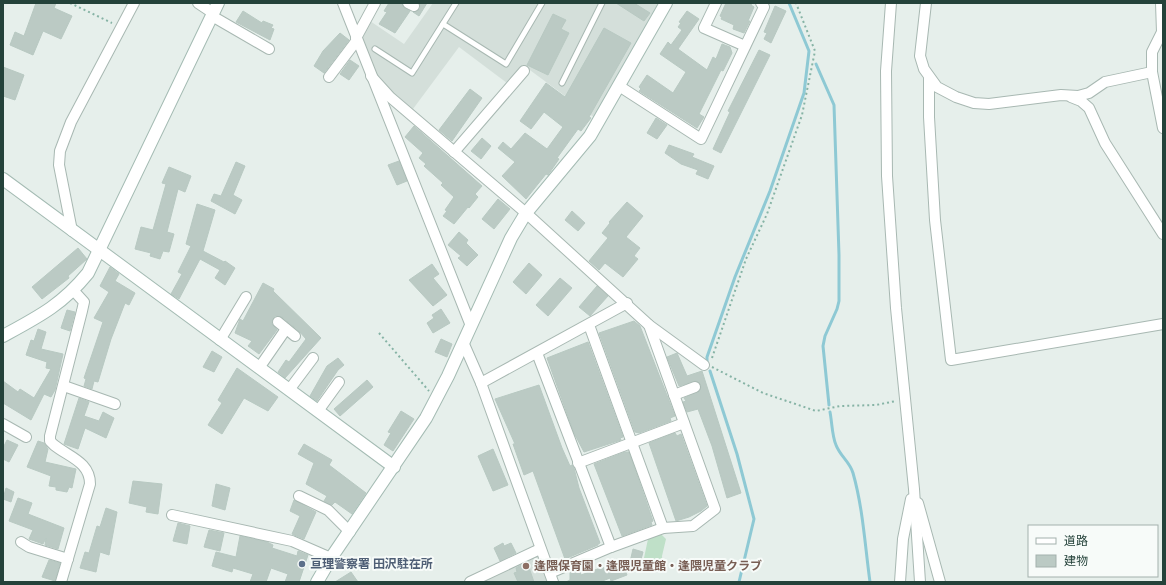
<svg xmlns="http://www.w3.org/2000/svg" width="1166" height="585" viewBox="0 0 1166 585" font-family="Cabin,'Noto Sans JP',sans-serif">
<rect width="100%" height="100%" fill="#e6efeb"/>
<g fill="#d4dfda">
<path d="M433,3H661L595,118L523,65L507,83L459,47L413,109L392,91L371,67L361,38L370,21L404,44Z"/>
<path d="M539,554L549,582H482L504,568Z"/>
</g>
<path fill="#bfe0c8" d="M661,534L666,539L662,556L663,571L641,572L648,539Z"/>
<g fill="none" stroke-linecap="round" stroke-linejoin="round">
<g stroke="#8ec9d4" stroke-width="3">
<path d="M816,64L834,105L839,255V301L837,309L825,336L823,346L829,405"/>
<path d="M707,361V357L735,277L770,191L804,93L809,51L789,3"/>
<path d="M710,371L737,454L754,519L739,582"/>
<path d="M830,412C832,422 832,436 836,445C840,456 850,462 853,473C863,508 865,546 870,582"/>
</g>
</g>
<g fill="#bbcac4" stroke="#b8c9c2">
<path d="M36,3H56L54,8L72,16L61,39L43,31L33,55L10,45L15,32L24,36Z"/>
<path d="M389,3H402L403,7L410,11L395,33L379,24L387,12L384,11Z"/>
<path d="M420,3H427L419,16L413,12L420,9Z"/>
<path d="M616,3H634L650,13L644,21Z"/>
<path d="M726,3H752L751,5L754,7L748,21H750L744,33L733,29L734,25L721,19L722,17L720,16Z"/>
<path d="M775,6L786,11L771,43L764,39L767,33L764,32Z"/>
<path d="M243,11L262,23L263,21L273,25L271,28L274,29L270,40L236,22Z"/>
<path d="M687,11L699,19L678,49L707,70L713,57L716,59L722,44L730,47L732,53L723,71L721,70L699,114L704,117L697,128L639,91L641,89L639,87L647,75L673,93L686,72L660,54L668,42L671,45L682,30L678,27L681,23L679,22Z"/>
<path d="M553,14L566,20L561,29L569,33L548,75L527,65Z"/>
<path d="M604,28L631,43L589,117L591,118L581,131L578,129L557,158L559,159L548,175L546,174L526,199L502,176L515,162L498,148L503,142L511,149L525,133L547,149L563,127L544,112L531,129L520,121L546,83L565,97Z"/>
<path d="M340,33L349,40L324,73L314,66L323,51Z"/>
<path d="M759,50L770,55L721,153L713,149L730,112L728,111Z"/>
<path d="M350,60L359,66L349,80L340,74Z"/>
<path d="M3,67L24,75L15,100L3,96Z"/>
<path d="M470,89L482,98L452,141L439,130Z"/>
<path d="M656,118L667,125L657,139L647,133Z"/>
<path d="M414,126L482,186L475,194L478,197L469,208L468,207L454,224L443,216L447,211L445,210L454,197L441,185L443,183L424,166L426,164L419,158L423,153L405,137Z"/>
<path d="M482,138L491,146L481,159L471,151Z"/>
<path d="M669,145L694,154L692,157L714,166L708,179L696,174L698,170L681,164L665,153Z"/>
<path d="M399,161L407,181L397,185L388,165Z"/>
<path d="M236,162L245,166L233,195L242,200L235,214L211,201L214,194L221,196Z"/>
<path d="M169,167L191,176L185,192L178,189L167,232L174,234L169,252L163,251L160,259L150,256L151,253L135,249L141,227L153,230L166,184L162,183Z"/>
<path d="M498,199L510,209L494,229L482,219Z"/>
<path d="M627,202L643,216L626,237L640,248L634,256L638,259L623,277L605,263L599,270L589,261L608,238L602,233L610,223L609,222Z"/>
<path d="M197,204L215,210L203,251L224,262L225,261L235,268L225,285L215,278L220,270L200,259L179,299L171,294L182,274L178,272L191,246L186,244Z"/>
<path d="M572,211L585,223L578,231L565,220Z"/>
<path d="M459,232L468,240L466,243L478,255L467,266L458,258L461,256L448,245Z"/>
<path d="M78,248L87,259L68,276L69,278L42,299L32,287Z"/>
<path d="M529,263L542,275L526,294L513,282Z"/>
<path d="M432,264L439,274L433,278L447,295L433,306L409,280Z"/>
<path d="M110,267L119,274L115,281L135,293L129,305L125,303L111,339L98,382L94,381L92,389L84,386L86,379L84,378L103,322L94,318L109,292L100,286Z"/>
<path d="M560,278L572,288L548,316L536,305Z"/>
<path d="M263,283L274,289L273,291L321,338L285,378L278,372L286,360L289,362L306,339L299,331L282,317L275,316L272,321V324L277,330L259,354L248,346L252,341L235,333L240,319L243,321Z"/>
<path d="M597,286L608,296L590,316L579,307Z"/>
<path d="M441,309L450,323L433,333L427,323L434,318L432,315Z"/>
<path d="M67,310L75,312L70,331L61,328Z"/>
<path d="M634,321L640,326L675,416L670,418L671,421L639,433L635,432L599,333Z"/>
<path d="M38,329L46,332L41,349L63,354L55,390L51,397L44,394L31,420L3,403V381L18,392L20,389L34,398L51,369L46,368L47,362L26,355L31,340L34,341Z"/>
<path d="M441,339L452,344L447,357L435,352Z"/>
<path d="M588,342L623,437L620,438L621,440L584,452L574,433L547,358Z"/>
<path d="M212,351L222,357L214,372L203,367Z"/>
<path d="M677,353L687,376L702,371L741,493L727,498L712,446L698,409L687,412L683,402L686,401L684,398L700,391L701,385L696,381L679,386L667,357Z"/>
<path d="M338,358L344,365L338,370L317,401L310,396L327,366Z"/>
<path d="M237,368L278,397L268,411L244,398L222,434L208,425L222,403L218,400Z"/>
<path d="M367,380L373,387L340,416L334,409Z"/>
<path d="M539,385L562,448L570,466L572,465L574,468L579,488L600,543L598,544V545L565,559L533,471L524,475L513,444H515L495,399Z"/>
<path d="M79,398L89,402L84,416L99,421L103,412L114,418L106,438L85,428L78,449L64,444Z"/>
<path d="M401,411L414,419L393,451L384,445L391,433L388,432Z"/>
<path d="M675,433L677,436L681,434L707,506L701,511L689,517L676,521L649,443Z"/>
<path d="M7,440L18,445L9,462L3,459V448Z"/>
<path d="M38,441L44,443L48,449L45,462L76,469L72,488L69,487L67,492L56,490V487L49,486L51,476L27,467Z"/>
<path d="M304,444L332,460L329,465L366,493L352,514L335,502L332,505L324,501L327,496L306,484L314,463L298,454Z"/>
<path d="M493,449L508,485L493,491L478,456Z"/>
<path d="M625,452H629L653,521L651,522L652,525L622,536L594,464Z"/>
<path d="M133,481L162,484L158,514L146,512L147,507L129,503Z"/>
<path d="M216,484L230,488L225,510L212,506Z"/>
<path d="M6,488L14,492L11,502L3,499Z"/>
<path d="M18,498L32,503L28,514L64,528L58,549L45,545L46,538L43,544L29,539L33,530L9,521Z"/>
<path d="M294,500L316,512L304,539L292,534L300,516L290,511Z"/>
<path d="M106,508L117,512L109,555L100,552L96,572L80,568L85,552L89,553L97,526L100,527Z"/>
<path d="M178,523L190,526L187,544L173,541Z"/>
<path d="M209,530L224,533L220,551L204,547Z"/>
<path d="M240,536L267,542L273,545L272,548L297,556L298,551L308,555L299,582H285L288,574L271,568L266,582H250L253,574L233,568L232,572L212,566L216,552L236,557Z"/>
<path d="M503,543L504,546L511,543L516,553L500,561L494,548Z"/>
<path d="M633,549L643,552L638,571L624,568L627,575L611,581L610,578L600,582H566L570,580V572L579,568L581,575L603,567L605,571L630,562Z"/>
<path d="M49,560L60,563L55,581L42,577Z"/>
<path d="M527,562L534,582H518L514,573L517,572L516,568Z"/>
<path d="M351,572L358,582H335Z"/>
</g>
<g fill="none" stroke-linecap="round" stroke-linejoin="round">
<defs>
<g id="lane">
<path d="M443,24L506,64L542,3"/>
<path d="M375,49L412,73L456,3"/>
<path d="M562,83L602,3"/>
</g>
<g id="street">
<path d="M198,3L213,13"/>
<path d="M343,3L471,326"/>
<path d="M408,3L414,6"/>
<path d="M716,3L704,28L745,46"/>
<path d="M891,3L886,71L887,176L896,308L914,489L920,582"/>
<path d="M926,3L920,56L924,69L937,87L956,97L974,103L989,104L1061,95L1078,96L1089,93L1105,82L1152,72"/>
<path d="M1161,3L1162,32L1152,52V72L1163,128"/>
<path d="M212,16L269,49"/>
<path d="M356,38L375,3"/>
<path d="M371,76L390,97L526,213L649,325L704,365"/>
<path d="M329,77L357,40"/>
<path d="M929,78V117L935,220L951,360L1163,324"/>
<path d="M619,86L701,139L764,7L761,3"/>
<path d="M1071,97L1081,101L1089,108L1105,143L1163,234"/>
<path d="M454,152L524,71"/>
<path d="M72,231L59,165L60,151L71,122L134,3"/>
<path d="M278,322L295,336"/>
<path d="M589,325L663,528"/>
<path d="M220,340L246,297"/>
<path d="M463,342L481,383L553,582"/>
<path d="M537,353L611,547"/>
<path d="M259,368L286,329"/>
<path d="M481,383L627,303"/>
<path d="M64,386L115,404"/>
<path d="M289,390L313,358"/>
<path d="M674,395L695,387"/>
<path d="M318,411L339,382"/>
<path d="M3,424L26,437"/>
<path d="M578,463L684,423"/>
<path d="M299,496L328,510L350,532"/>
<path d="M918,503L940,582"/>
<path d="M172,515L292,541L331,558"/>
<path d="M21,542L29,547L68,559"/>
<path d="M550,573L611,547L663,528L693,526L715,509L649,325"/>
<path d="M61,582L90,484C90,462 69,457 54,445L50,441V436L82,311L84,302L74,291"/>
<path d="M470,582L540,549"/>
<path d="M900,582L903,539L911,499"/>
</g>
<g id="secondary">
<path d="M3,179L394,467"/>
<path d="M3,336C38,317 62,305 88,273L218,3"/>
<path d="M317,582L331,558L426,418L448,376L511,238L526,213L590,136L666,3"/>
</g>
</defs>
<use href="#lane" stroke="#a8b8b2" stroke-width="7"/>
<use href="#street" stroke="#a8b8b2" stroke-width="12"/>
<use href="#secondary" stroke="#a4bbb3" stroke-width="14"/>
<g stroke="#86b3a5" stroke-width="2" stroke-dasharray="2 3" stroke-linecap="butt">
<path d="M70,3L112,23"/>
<path d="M379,333L429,391"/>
<path d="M712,358L746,259L767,214L802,115L815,51L796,3"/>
<path d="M712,367L763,393L816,411L840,406L876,405L896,401"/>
</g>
<use href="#lane" stroke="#fff" stroke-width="5"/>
<use href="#street" stroke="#fff" stroke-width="10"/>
<use href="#secondary" stroke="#fff" stroke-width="12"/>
</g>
<circle fill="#5c6f8a" stroke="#f7fbf9" stroke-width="1.5" cx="302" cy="564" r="4"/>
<circle fill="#8d6e63" stroke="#f7fbf9" stroke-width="1.5" cx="526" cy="566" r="4"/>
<g text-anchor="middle" stroke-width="4" stroke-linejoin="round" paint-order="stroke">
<g font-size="12" font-weight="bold" fill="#4e5e75" stroke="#f7fbf9" text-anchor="start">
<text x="310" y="568">亘理警察署 田沢駐在所</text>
</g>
<g font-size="12" font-weight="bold" fill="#785e54" stroke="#f7fbf9" text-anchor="start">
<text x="534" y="570">逢隈保育園・逢隈児童館・逢隈児童クラブ</text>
</g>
</g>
<rect width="1166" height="585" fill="none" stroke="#24423a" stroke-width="8"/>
<rect x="1028" y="525" width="130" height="52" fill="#f7fbf9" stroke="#a3b1ad"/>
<rect x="1036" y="538" width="20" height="6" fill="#ffffff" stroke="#a3b1ad"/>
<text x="1064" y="545" font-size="12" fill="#24423a">道路</text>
<rect x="1036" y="555" width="20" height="12" fill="#bbcac4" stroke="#a3b1ad"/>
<text x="1064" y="565" font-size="12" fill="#24423a">建物</text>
</svg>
